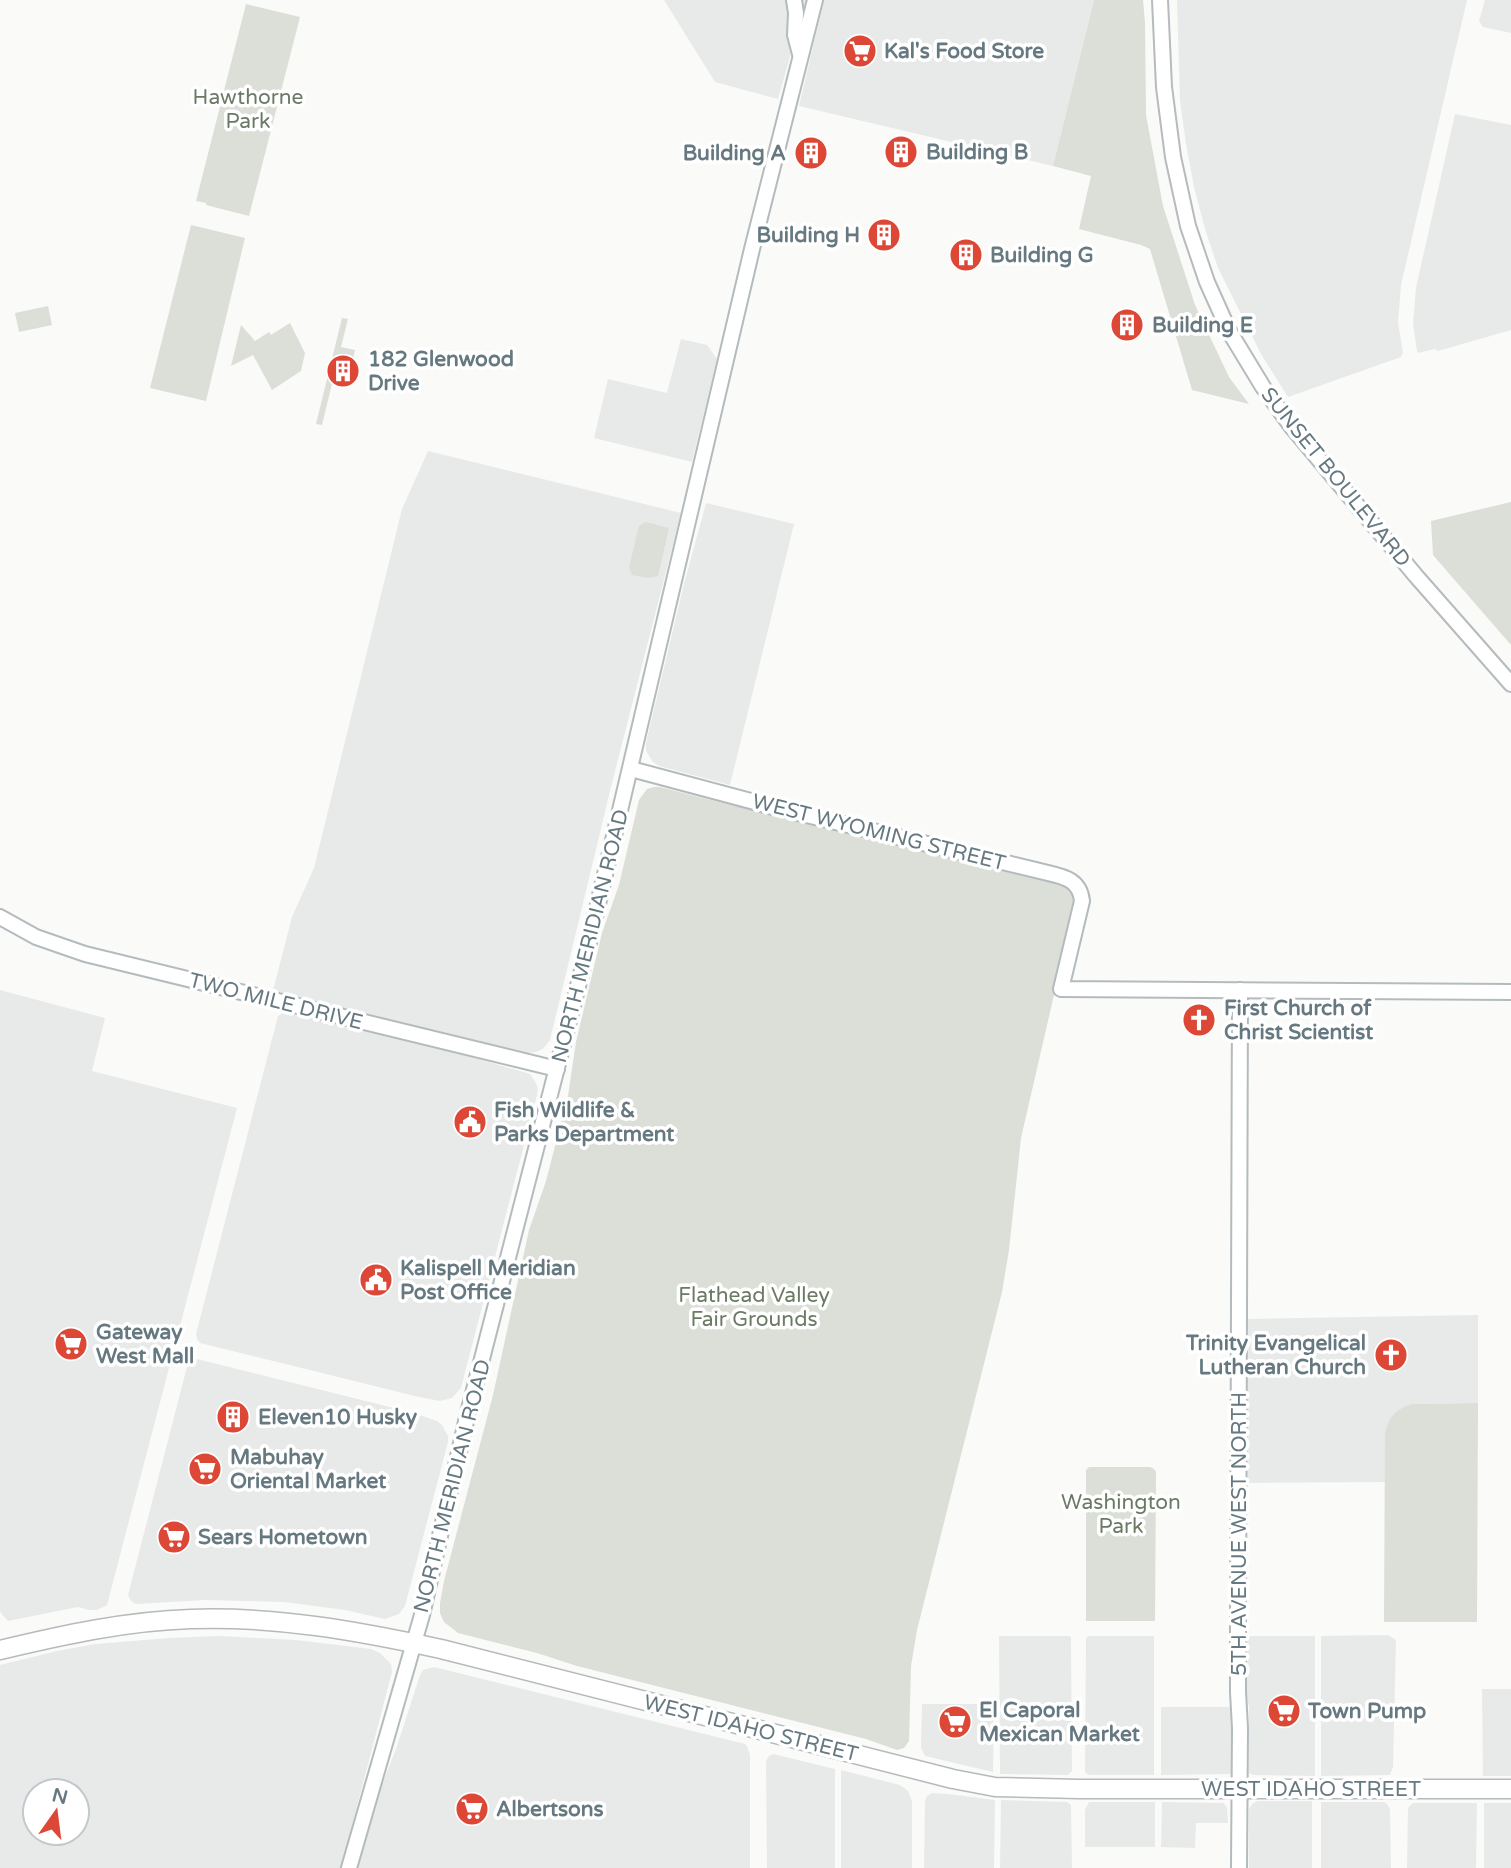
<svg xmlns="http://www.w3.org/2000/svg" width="1511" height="1868" viewBox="0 0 1511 1868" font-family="'Varela Round',sans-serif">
<rect width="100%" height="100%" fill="#fafaf8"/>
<g fill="#e8eae9" fill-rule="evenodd">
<path d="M664,0H806L778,99L715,82Z"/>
<path d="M824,0H1094L1053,166L799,106Z"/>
<path d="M1177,0H1467L1401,285L1398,323L1403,352L1401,357L1288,397L1262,356L1218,268L1205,229L1194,187L1186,144L1180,101Z"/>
<path d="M1485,0H1511V33L1483,27L1479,21Z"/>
<path d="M1455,114L1511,125V330L1438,351L1435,349L1418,353L1417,351L1413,324L1416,288Z"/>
<path d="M681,339L707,345L717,359L692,462L594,438L608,379L667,393Z"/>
<path d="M428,451L681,513L611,787L550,1040L543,1049L536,1052L528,1053L272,994L292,917L314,868L402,509Z"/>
<path d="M706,503L794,524L730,785L659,766L653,762L646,751V743L683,588Z"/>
<path d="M0,990L105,1018L92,1071L237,1108L107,1605L97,1610H89L78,1607L8,1621L0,1612Z"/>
<path d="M287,1010L431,1045L530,1074L536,1083L538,1089L537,1095L461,1388L452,1398L440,1401L419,1397L200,1343L197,1339L196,1334L278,1016Z"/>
<path d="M1478,1315V1403L1412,1404L1385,1434V1482L1246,1483L1247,1319Z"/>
<path d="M197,1359L414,1413L437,1421L442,1425L448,1436V1442L405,1606L399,1614L385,1619L345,1610L284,1602L205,1600L136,1604L131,1601L128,1595L188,1363Z"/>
<path d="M220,1636L296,1640L371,1649L380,1653L391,1664L392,1672L341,1868H0V1665L57,1651L95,1644L169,1638ZM77,1791V1833H35V1791Z"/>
<path d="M999,1636H1068L1071,1637L1072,1771L1068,1775L1000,1774Z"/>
<path d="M1088,1636H1154V1775H1089L1085,1772L1086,1639Z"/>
<path d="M1247,1636H1315V1776L1253,1775L1249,1773V1706L1245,1692Z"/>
<path d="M1321,1636L1388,1635L1396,1640L1393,1767L1390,1775L1321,1776Z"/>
<path d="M434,1667L745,1744L747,1746L750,1755V1868H357L372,1811L397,1746L420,1675L423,1670Z"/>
<path d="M1482,1689H1511V1776H1483Z"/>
<path d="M922,1704H994L993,1772L925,1756L921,1748Z"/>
<path d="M1161,1707H1232L1231,1774L1161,1775Z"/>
<path d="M773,1754L835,1769V1868H767L766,1762L768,1757Z"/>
<path d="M841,1770L900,1785L908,1791L912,1801V1868H841Z"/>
<path d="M932,1793L948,1794L995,1800L994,1868H924L925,1801L927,1796Z"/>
<path d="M1001,1800L1067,1802L1071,1805L1072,1868H1000Z"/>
<path d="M1258,1801H1312V1868H1249V1809L1253,1803Z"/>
<path d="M1089,1802H1155V1847H1085V1810Z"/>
<path d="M1162,1802L1223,1803L1227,1807L1228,1823H1196L1195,1848L1161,1847Z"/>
<path d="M1321,1802H1384L1387,1804L1390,1809L1391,1868H1321Z"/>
<path d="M1413,1803H1477L1476,1868H1407L1408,1808Z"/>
<rect x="1484" y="1803" width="27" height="65"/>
</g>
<g fill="#dbdfd7">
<path d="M1094,0H1143L1145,23L1146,115L1163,206L1195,305L1229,377L1249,404L1192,390L1150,249L1141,245L1079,229L1091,176L1053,166Z"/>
<path d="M246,4L300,17L249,216L206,205V203L196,201Z"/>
<path d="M191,225L245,238L206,401L150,388Z"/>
<path d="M48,306L52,325L19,332L15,313Z"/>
<path d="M342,318L348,319L341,347L355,350L353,358L339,355L322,425L316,424Z"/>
<path d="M290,323L305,353L301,371L272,390L253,355L231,366L241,325L255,341L269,332L271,335Z"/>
<path d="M1511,502V645L1433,555L1431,521Z"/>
<path d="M646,522L669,528L658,576L647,578L632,575L629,567L639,526Z"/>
<path d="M654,787H660L734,806L781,813L1061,880L1077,895L1021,1138L1009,1250L1002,1292L917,1630L911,1666L909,1741L904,1748L897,1750L866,1739L577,1666L537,1653L458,1633L444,1622L440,1613V1603L444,1581L493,1395L529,1230L546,1181L568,1096L576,1042L602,933L619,885L639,800L647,789Z"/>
<path d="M1478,1403L1477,1622H1384L1385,1434C1388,1417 1396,1409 1412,1404Z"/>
<path d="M1089,1467H1150L1154,1469L1156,1472L1155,1621H1086V1470Z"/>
</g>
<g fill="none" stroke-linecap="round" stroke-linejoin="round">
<defs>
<g id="secondary">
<path d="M794,0L796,13L795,35L800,54"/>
<path d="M631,769L773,807L1048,873C1066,877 1080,881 1082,901L1061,989L1511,992"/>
<path d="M0,917L36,937L85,954L557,1069"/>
<path d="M349,1868L422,1615L467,1417L586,955L752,249L815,0"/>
<path d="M1239,1868L1240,1728L1238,1692V1629L1240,990"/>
</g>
<path id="primary" d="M1160,0L1164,87L1173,157L1188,226L1207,282L1229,331L1263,387L1291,426L1416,576L1511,684"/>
<path id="highway" d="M0,1650C63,1635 126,1621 191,1619C275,1616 358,1631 441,1649L953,1779L995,1787L1079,1789H1511"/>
</defs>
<use href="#secondary" stroke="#b4bbbe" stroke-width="18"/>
<use href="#primary" stroke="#b5bbbe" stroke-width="18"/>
<use href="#highway" stroke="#b5babc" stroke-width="21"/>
<use href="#secondary" stroke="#fff" stroke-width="14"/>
<use href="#primary" stroke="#fff" stroke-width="14"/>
<use href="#highway" stroke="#fff" stroke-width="18"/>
</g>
<defs>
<symbol id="supermarket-disc" viewBox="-11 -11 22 22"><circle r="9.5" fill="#dc4736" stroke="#fff"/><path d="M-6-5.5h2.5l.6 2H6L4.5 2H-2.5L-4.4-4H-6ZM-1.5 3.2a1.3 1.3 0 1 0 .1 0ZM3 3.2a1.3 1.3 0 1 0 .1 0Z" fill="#fff"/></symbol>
<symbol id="building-disc" viewBox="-11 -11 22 22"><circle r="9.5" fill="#dc4736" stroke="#fff"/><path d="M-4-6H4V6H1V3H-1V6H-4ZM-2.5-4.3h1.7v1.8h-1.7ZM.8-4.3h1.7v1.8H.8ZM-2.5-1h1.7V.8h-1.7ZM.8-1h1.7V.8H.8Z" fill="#fff"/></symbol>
<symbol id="church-disc" viewBox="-11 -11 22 22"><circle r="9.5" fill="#dc4736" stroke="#fff"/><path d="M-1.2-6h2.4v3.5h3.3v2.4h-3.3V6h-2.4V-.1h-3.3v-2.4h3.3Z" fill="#fff"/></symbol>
<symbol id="civic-disc" viewBox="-11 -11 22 22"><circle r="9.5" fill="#dc4736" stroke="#fff"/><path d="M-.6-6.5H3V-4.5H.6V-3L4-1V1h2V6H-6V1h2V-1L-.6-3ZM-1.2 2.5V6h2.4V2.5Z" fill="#fff"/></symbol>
</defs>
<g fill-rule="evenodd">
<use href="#supermarket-disc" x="841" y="32" width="38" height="38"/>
<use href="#building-disc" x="882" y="133" width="38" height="38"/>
<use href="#building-disc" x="792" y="134" width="38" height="38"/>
<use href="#building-disc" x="865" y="216" width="38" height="38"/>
<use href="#building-disc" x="947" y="236" width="38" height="38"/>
<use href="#building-disc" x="1108" y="306" width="38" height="38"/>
<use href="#building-disc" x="324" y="352" width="38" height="38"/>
<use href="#church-disc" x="1180" y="1001" width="38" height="38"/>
<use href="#civic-disc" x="451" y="1103" width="38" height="38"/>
<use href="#civic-disc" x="357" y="1261" width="38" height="38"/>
<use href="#supermarket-disc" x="52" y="1325" width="38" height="38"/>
<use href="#church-disc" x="1372" y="1336" width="38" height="38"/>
<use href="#building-disc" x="214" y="1398" width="38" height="38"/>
<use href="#supermarket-disc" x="186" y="1450" width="38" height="38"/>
<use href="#supermarket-disc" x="155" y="1518" width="38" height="38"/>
<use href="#supermarket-disc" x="1265" y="1692" width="38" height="38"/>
<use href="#supermarket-disc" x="936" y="1703" width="38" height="38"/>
<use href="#supermarket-disc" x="453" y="1790" width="38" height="38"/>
</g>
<g text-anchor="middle" stroke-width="7" stroke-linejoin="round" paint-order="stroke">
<g font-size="21" font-weight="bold" fill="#667981" stroke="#fff" text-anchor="start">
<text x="884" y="58">Kal's Food Store</text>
<text x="926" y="159">Building B</text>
<text x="786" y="160" text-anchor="end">Building A</text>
<text x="860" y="242" text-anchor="end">Building H</text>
<text x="990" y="262">Building G</text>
<text x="1152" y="332">Building E</text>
<text x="368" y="366">182 Glenwood<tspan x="368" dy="24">Drive</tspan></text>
<text x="1224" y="1015">First Church of<tspan x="1224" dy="24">Christ Scientist</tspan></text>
<text x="494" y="1117">Fish Wildlife &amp;<tspan x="494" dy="24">Parks Department</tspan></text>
<text x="400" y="1275">Kalispell Meridian<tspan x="400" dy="24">Post Office</tspan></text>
<text x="96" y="1339">Gateway<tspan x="96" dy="24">West Mall</tspan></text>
<text x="1366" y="1350" text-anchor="end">Trinity Evangelical<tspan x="1366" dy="24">Lutheran Church</tspan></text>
<text x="258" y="1424">Eleven10 Husky</text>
<text x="230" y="1464">Mabuhay<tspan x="230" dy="24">Oriental Market</tspan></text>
<text x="198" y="1544">Sears Hometown</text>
<text x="979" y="1717">El Caporal<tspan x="979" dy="24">Mexican Market</tspan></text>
<text x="1308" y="1718">Town Pump</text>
<text x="496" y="1816">Albertsons</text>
</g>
<g font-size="21" fill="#6b7a65" stroke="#fff">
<text x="248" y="104">Hawthorne<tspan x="248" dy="24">Park</tspan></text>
<text x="754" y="1302">Flathead Valley<tspan x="754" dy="24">Fair Grounds</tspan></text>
<text x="1121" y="1509">Washington<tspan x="1121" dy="24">Park</tspan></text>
</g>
<g font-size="21" fill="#667981" stroke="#fff">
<text transform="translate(1336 477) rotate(51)" y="7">SUNSET BOULEVARD</text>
<text transform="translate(879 832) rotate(14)" y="7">WEST WYOMING STREET</text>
<text transform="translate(590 936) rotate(-76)" y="7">NORTH MERIDIAN ROAD</text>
<text transform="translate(276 1001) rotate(14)" y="7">TWO MILE DRIVE</text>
<text transform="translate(452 1486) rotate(-76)" y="7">NORTH MERIDIAN ROAD</text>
<text transform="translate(1239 1534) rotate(-90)" y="7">5TH AVENUE WEST NORTH</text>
<text transform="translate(751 1728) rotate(14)" y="7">WEST IDAHO STREET</text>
<text x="1311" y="1796">WEST IDAHO STREET</text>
</g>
</g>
<g transform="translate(56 1812) rotate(14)"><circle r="33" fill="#ffffff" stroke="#c2c9cd" stroke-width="2"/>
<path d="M0-5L12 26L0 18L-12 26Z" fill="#dc4736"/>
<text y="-10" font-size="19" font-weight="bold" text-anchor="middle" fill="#667981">N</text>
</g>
</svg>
